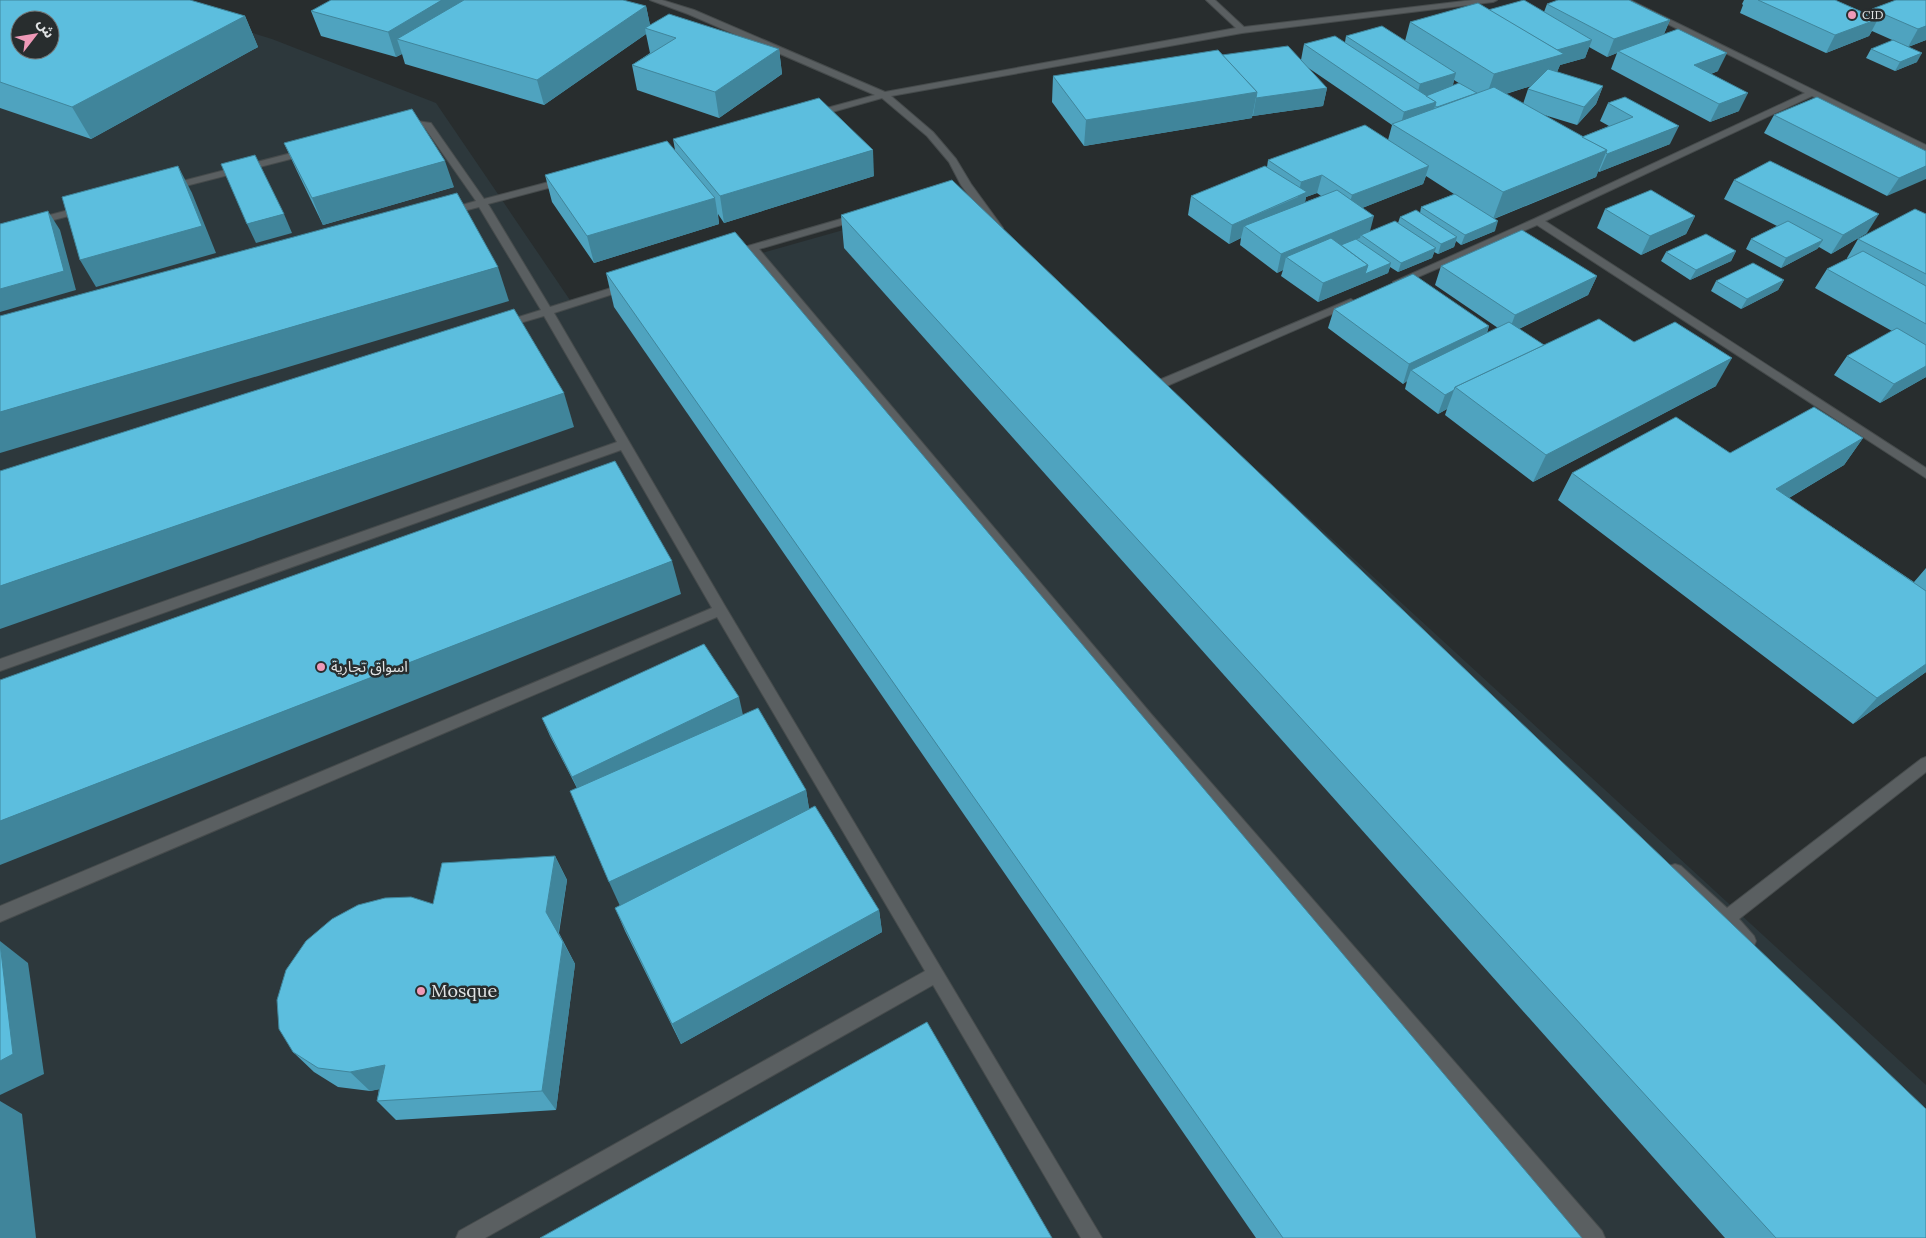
<svg xmlns="http://www.w3.org/2000/svg" width="1926" height="1238" viewBox="0 0 1926 1238" font-family="Lora,'Noto Sans Arabic',serif">
<rect width="100%" height="100%" fill="#282d2e"/>
<path fill="#2d383c" fill-rule="evenodd" d="M0,0H147L272,39L436,103L574,306L960,197L1926,1085V1238H0ZM20,20H50V50H20Z"/>
<g fill="none" stroke-linecap="round" stroke-linejoin="round">
<defs>
<g id="minor">
<path d="M650,0H662L694,10L885,92L1236,28L1206,0H1215L1244,27L1473,0H1497L1493,2L1242,33L891,96L933,132L956,159L971,184L1003,228L998,231L994,230L961,185L949,162L927,136L882,98L818,116H812V112L875,95L688,14Z"/>
<path d="M1620,0H1630L1926,145V152L1812,96L1545,221L1926,468V478L1537,225L1402,284H1394L1393,282L1534,219L1805,93Z"/>
<path d="M417,121L431,123L484,199L564,178L567,179V183L488,204L550,307L624,284L628,283L633,286L632,288L554,313L725,606L1102,1238H1081L933,985L485,1238H456L459,1231L925,971L717,617L0,922V906L712,608L621,450L0,671V659L617,442L544,316L503,328L497,325L499,323L541,310L479,207L448,215L443,212L444,210L476,201L425,128L417,127L403,130L398,127Z"/>
<path d="M307,149L310,150V154L170,190L165,187L167,185Z"/>
<path d="M84,206L88,207V211L0,234V228Z"/>
<path d="M858,214L862,215V219L759,249L1152,715L1602,1231L1605,1238H1582L1142,723L751,252L745,253L740,250L741,248Z"/>
<path d="M1351,299L1356,302L1355,304L1153,392L1149,393L1143,389L1145,386Z"/>
<path d="M1926,757V772L1739,919L1754,936L1756,941L1754,946L1748,949L1742,946L1721,923L1669,876L1667,871L1669,866L1675,864L1681,866L1727,908L1921,759Z"/>
</g>
</defs>
<use href="#minor" stroke="#464b4c" stroke-width="2"/>
<use href="#minor" fill="#5a5f61" fill-rule="evenodd"/>
</g>
<g fill="#4fa3bf" fill-rule="evenodd">
<path d="M0,0L245,16L258,47L91,139L0,108Z"/>
<path d="M1744,0H1835L1869,15L1872,9L1896,0L1926,40L1908,47L1872,31L1869,36L1826,53L1740,13L1743,5L1742,4Z"/>
<path d="M1547,4L1670,20L1664,34L1718,71L1711,74L1739,111L1710,122L1611,69L1617,53L1607,57L1589,47L1585,58L1560,65L1557,72L1603,86L1596,104L1577,125L1541,114L1582,137L1609,126L1600,121L1608,103L1625,97L1670,144L1599,172L1598,171L1596,177L1494,219L1495,231L1461,245L1456,241L1454,247L1438,254L1434,252L1432,258L1398,272L1390,267L1388,273L1318,302L1281,276L1283,270L1277,273L1240,245L1241,238L1229,244L1188,215L1191,196L1267,167L1268,160L1388,140L1392,125L1307,67L1327,88L1323,106L1253,116H1252V118L1084,146L1052,102L1053,76L1301,60L1304,44L1345,42L1346,36L1405,41L1410,22L1488,10L1544,12ZM1454,80L1465,87L1453,85ZM1531,86L1528,89L1523,104L1506,94ZM1426,176L1454,194L1421,207L1420,213L1400,217L1398,223L1370,232L1362,208L1423,184ZM1317,193L1321,196L1305,202L1306,197Z"/>
<path d="M646,6L650,25L779,49L782,74L719,118L637,90L632,65L650,53L646,34L544,105L405,64L402,54L396,57L321,36L311,11Z"/>
<path d="M1871,49L1917,62L1895,71L1866,58Z"/>
<path d="M1774,115L1926,151L1887,196L1764,133Z"/>
<path d="M673,139L874,176L724,223L718,214L719,224L594,263L552,202L545,175L675,150Z"/>
<path d="M284,143L454,187L323,225L296,169Z"/>
<path d="M1734,180L1867,233L1831,254L1819,247L1817,249L1781,268L1746,249L1751,239L1777,226L1724,199Z"/>
<path d="M1605,209L1695,216L1686,234L1641,255L1597,228Z"/>
<path d="M1926,214V377L1880,403L1834,375L1847,356L1892,331L1815,288L1827,269L1847,259V258L1858,239Z"/>
<path d="M841,215L1926,1238H1725L844,248Z"/>
<path d="M1736,251L1731,261L1690,280L1661,261L1666,252Z"/>
<path d="M1441,266L1597,276L1588,295L1519,329L1544,345L1634,342L1716,386L1533,482L1445,415L1447,409L1438,414L1405,389L1407,381L1403,384L1328,328L1334,309L1489,326L1487,333L1498,328L1435,285Z"/>
<path d="M606,273L1582,1238H1256L614,307Z"/>
<path d="M1784,280L1778,290L1741,309L1711,291L1716,281Z"/>
<path d="M1863,438L1844,465L1789,498L1914,582L1926,568V672L1853,724L1558,500L1572,473Z"/>
<path d="M743,715L806,790L809,809L879,910L882,932L681,1044L625,931L615,908L621,905L577,788L550,736L542,718Z"/>
<path d="M555,856L567,880L559,933L575,964L556,1110L396,1120L377,1101L379,1089L370,1091L338,1087L314,1072L293,1052L433,904Z"/>
</g>
<g fill="#40859b">
<path d="M442,0H490L397,39L402,54L396,57L388,32Z"/>
<path d="M646,6L651,30L645,28L646,34L544,105L537,80Z"/>
<path d="M245,16L258,47L91,139L72,107Z"/>
<path d="M1878,19L1869,36L1826,53L1835,35Z"/>
<path d="M1670,20L1662,38L1618,51L1617,53L1607,57L1614,39Z"/>
<path d="M1926,26V40L1908,47L1918,29Z"/>
<path d="M1592,40L1585,58L1560,65L1554,79L1485,100L1494,74L1551,51Z"/>
<path d="M779,49L782,74L719,118L715,92Z"/>
<path d="M1727,53L1718,71L1686,83L1694,65Z"/>
<path d="M1922,53L1917,62L1895,71L1900,62Z"/>
<path d="M1456,73L1451,91L1415,102L1420,84Z"/>
<path d="M1603,86L1596,104L1577,125L1584,107Z"/>
<path d="M1327,88L1323,106L1253,116L1256,98Z"/>
<path d="M1257,92L1252,118L1084,146L1086,120Z"/>
<path d="M1748,93L1739,111L1710,122L1719,104Z"/>
<path d="M1436,102L1431,121L1400,128L1404,112Z"/>
<path d="M1679,126L1670,144L1599,172L1607,154Z"/>
<path d="M873,150L874,176L724,223L720,196Z"/>
<path d="M1607,150L1596,177L1493,219L1503,192Z"/>
<path d="M445,161L454,187L323,225L312,198Z"/>
<path d="M178,166L192,193L216,253L96,287L80,260Z"/>
<path d="M1429,166L1423,184L1347,214L1352,195Z"/>
<path d="M1926,166V179L1887,196L1899,178Z"/>
<path d="M1322,175L1317,193L1306,197L1303,211L1244,226L1241,238L1229,244L1232,225L1298,197L1301,182Z"/>
<path d="M715,198L719,224L594,263L587,236Z"/>
<path d="M48,211L60,230L76,290L0,312V289Z"/>
<path d="M284,214L292,233L256,243L247,224Z"/>
<path d="M1879,214L1867,233L1831,254L1843,235Z"/>
<path d="M1374,216L1369,235H1361L1360,238L1296,264L1286,257L1283,270L1277,273L1281,254Z"/>
<path d="M1695,216L1686,234L1641,255L1650,236Z"/>
<path d="M1498,221L1495,231L1461,245L1465,235Z"/>
<path d="M1457,237L1454,247L1438,254L1441,244Z"/>
<path d="M1823,240L1817,249L1781,268L1786,258Z"/>
<path d="M1436,248L1432,258L1398,272L1401,263Z"/>
<path d="M1736,251L1731,261L1690,280L1696,270Z"/>
<path d="M1391,263L1388,273L1318,302L1323,283L1368,265Z"/>
<path d="M498,267L509,301L0,453V412Z"/>
<path d="M1597,276L1588,295L1508,334L1515,315Z"/>
<path d="M1784,280L1778,290L1741,309L1747,299Z"/>
<path d="M1489,326L1482,345L1411,370L1407,381L1403,384L1409,364Z"/>
<path d="M1732,358L1716,386L1533,482L1546,455Z"/>
<path d="M1926,366V377L1880,403L1894,384Z"/>
<path d="M1454,390L1447,409L1438,414L1445,395Z"/>
<path d="M564,393L574,427L0,629V586Z"/>
<path d="M1863,438L1844,465L1758,516L1776,489Z"/>
<path d="M672,561L681,594L0,865V821Z"/>
<path d="M1926,664V672L1853,724L1877,698Z"/>
<path d="M739,697L743,715L580,795L572,777Z"/>
<path d="M806,790L810,814L620,906L609,882Z"/>
<path d="M555,856L567,880L558,935L546,912Z"/>
<path d="M879,910L882,932L681,1044L672,1024Z"/>
<path d="M0,941L28,963L44,1074L0,1095Z"/>
<path d="M563,942L575,964L556,1110L542,1091Z"/>
<path d="M385,1065L403,1085L370,1091L350,1072Z"/>
<path d="M0,1101L22,1114L36,1238H0Z"/>
</g>
<g fill="#5cbede" stroke="#40859b" fill-rule="evenodd">
<path d="M0,0H190L245,16L72,107L0,82ZM20,20H50V50H20Z"/>
<path d="M331,0H442L388,32L311,11Z"/>
<path d="M464,0H623L646,6L537,80L397,39Z"/>
<path d="M1524,0L1592,40L1557,50L1488,10Z"/>
<path d="M1558,0H1629L1670,20L1614,39L1547,4Z"/>
<path d="M1758,0H1835L1878,19L1835,35Z"/>
<path d="M1896,0H1926V26L1918,29L1872,9Z"/>
<path d="M1478,3L1564,54L1494,74L1410,22Z"/>
<path d="M669,14L779,49L715,92L632,65L676,38L645,28Z"/>
<path d="M1382,26L1456,73L1420,84L1346,36Z"/>
<path d="M1678,29L1727,53L1694,65L1748,93L1719,104L1618,51Z"/>
<path d="M1335,36L1436,102L1404,112L1304,44Z"/>
<path d="M1893,40L1922,53L1900,62L1871,49Z"/>
<path d="M1288,46L1327,88L1256,98L1257,92L1222,55Z"/>
<path d="M1218,50L1257,92L1086,120L1053,76Z"/>
<path d="M1548,69L1603,86L1584,107L1528,89Z"/>
<path d="M1459,83L1477,93L1437,107L1435,106L1436,102L1426,96Z"/>
<path d="M1494,87L1607,150L1503,192L1392,124Z"/>
<path d="M1625,97L1679,126L1607,154L1606,153L1607,150L1582,137L1633,117L1608,103Z"/>
<path d="M1817,97L1926,151V166L1899,178L1774,115Z"/>
<path d="M819,98L873,150L720,196L673,139Z"/>
<path d="M412,109L445,161L312,198L284,143Z"/>
<path d="M1365,125L1429,166L1352,195L1322,175L1301,182L1268,160Z"/>
<path d="M667,141L715,198L587,236L545,175Z"/>
<path d="M255,155L284,214L247,224L221,164Z"/>
<path d="M1770,161L1879,214L1843,235L1734,180Z"/>
<path d="M178,166L202,226L80,260L62,197Z"/>
<path d="M1265,166L1307,192L1232,225L1191,196Z"/>
<path d="M952,180L1926,1109V1238H1776L841,215Z"/>
<path d="M1337,190L1374,216L1281,254L1244,226Z"/>
<path d="M1651,190L1695,216L1650,236L1605,209Z"/>
<path d="M457,193L498,267L0,412V316Z"/>
<path d="M1455,194L1498,221L1465,235L1421,207Z"/>
<path d="M1915,209L1926,214V274L1858,239Z"/>
<path d="M1416,210L1457,237L1441,244L1400,217Z"/>
<path d="M48,211L64,271L0,289V224Z"/>
<path d="M1395,221L1436,248L1401,263L1361,235Z"/>
<path d="M1788,221L1823,240L1786,258L1751,239Z"/>
<path d="M1522,230L1597,276L1515,315L1441,266Z"/>
<path d="M735,232L1582,1238H1283L606,273Z"/>
<path d="M1706,234L1736,251L1696,270L1666,252Z"/>
<path d="M1331,238L1368,265L1323,283L1286,257Z"/>
<path d="M1356,239L1391,263L1365,274L1368,265L1341,245Z"/>
<path d="M1863,251L1926,286V324L1827,269Z"/>
<path d="M1753,263L1784,280L1747,299L1716,281Z"/>
<path d="M1413,274L1489,326L1409,364L1334,309Z"/>
<path d="M514,309L564,393L0,586V471Z"/>
<path d="M1599,319L1634,342L1675,322L1732,358L1546,455L1455,387Z"/>
<path d="M1509,322L1544,345L1455,387L1454,390L1445,395L1411,370Z"/>
<path d="M1897,328L1926,345V366L1894,384L1847,356Z"/>
<path d="M1814,407L1863,438L1776,489L1926,591V664L1877,698L1572,473L1676,417L1730,453Z"/>
<path d="M615,461L672,561L0,821V680Z"/>
<path d="M704,644L739,697L572,777L542,718Z"/>
<path d="M758,708L806,790L609,882L570,791Z"/>
<path d="M815,806L879,910L672,1024L615,908Z"/>
<path d="M555,856L546,912L563,942L542,1091L377,1101L385,1065L350,1072L318,1068L293,1052L279,1029L277,1000L286,970L306,941L332,919L358,905L385,898L411,897L433,904L442,863Z"/>
<path d="M0,943L13,1054L0,1061Z"/>
<path d="M927,1022L1052,1238H540Z"/>
</g>
<g fill="#ef9ab8" stroke="#282d2e" stroke-width="2">
<circle cx="1852" cy="15" r="5"/>
<circle cx="321" cy="667" r="5"/>
<circle cx="421" cy="991" r="5"/>
</g>
<g text-anchor="middle" stroke-width="5" stroke-linejoin="round" paint-order="stroke">
<g font-size="12" fill="#e0e3e4" stroke="#282d2e" text-anchor="start">
<text x="1862" y="19">CID</text>
</g>
<g font-size="15" fill="#e0e3e4" stroke="#282d2e" text-anchor="start">
<text x="331" y="672">اسواق تجارية</text>
</g>
<g font-size="18" fill="#e0e3e4" stroke="#282d2e" text-anchor="start">
<text x="431" y="997">Mosque</text>
</g>
</g>
<g transform="translate(35 35) rotate(59)"><circle r="24" fill="#282d2e" stroke="#727677"/>
<path d="M0-4L9 19L0 12L-9 19Z" fill="#ef9ab8"/>
<text y="-8" font-size="14" font-weight="bold" text-anchor="middle" fill="#e0e3e4">ش</text>
</g>
</svg>
